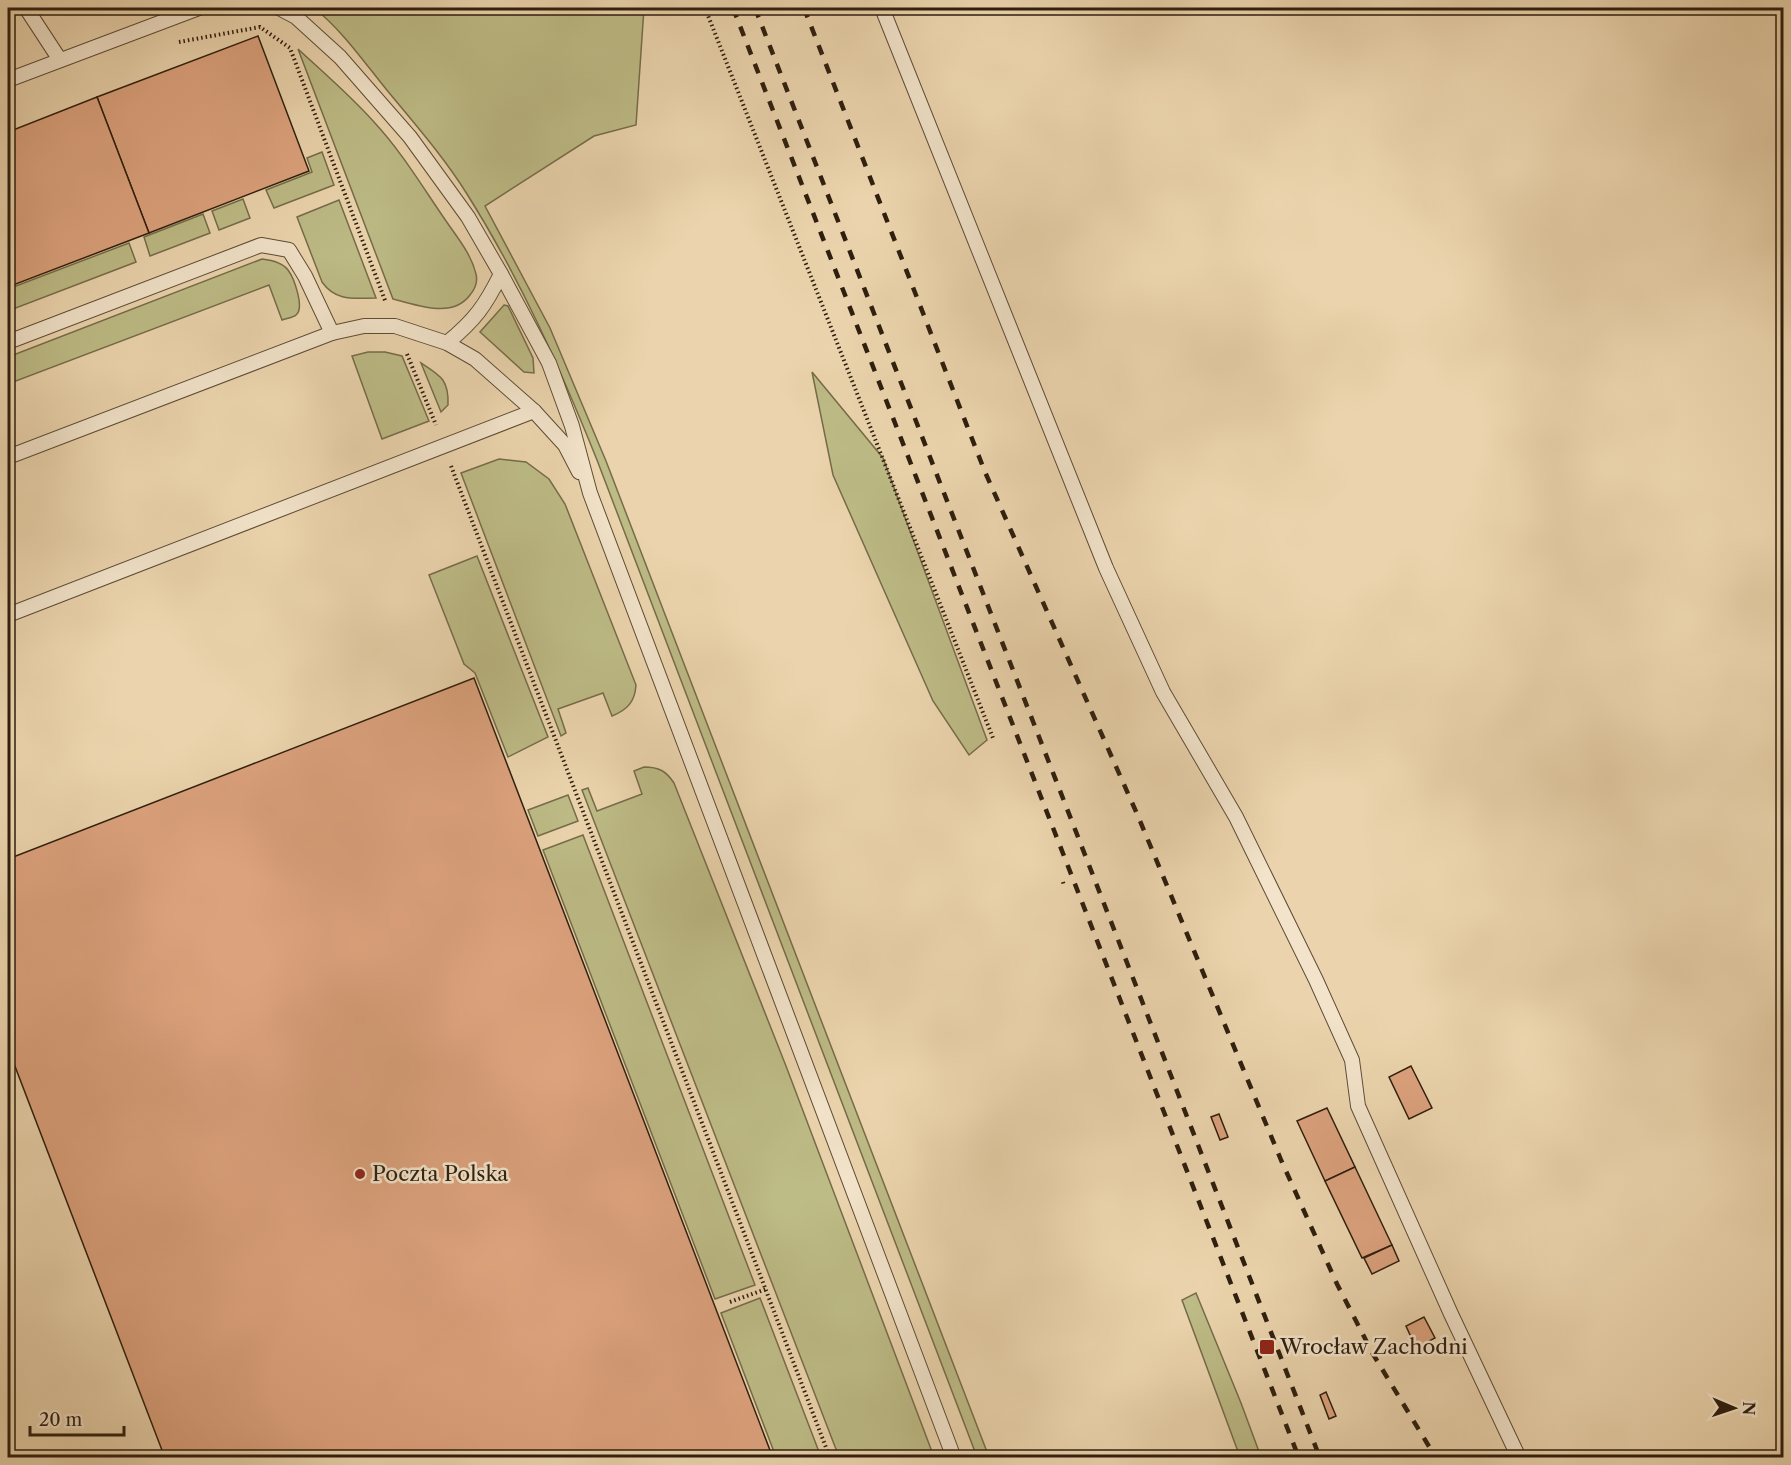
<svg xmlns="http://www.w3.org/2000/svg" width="1791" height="1465" viewBox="0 0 1791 1465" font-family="'Libre Caslon Text',serif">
<rect width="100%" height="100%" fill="#ebd4ad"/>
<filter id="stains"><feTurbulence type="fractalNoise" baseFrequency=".00333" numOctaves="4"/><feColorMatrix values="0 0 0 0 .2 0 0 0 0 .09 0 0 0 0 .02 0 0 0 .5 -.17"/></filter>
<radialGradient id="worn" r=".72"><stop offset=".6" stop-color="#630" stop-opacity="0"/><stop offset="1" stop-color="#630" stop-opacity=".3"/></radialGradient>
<g fill="#bdbb86" stroke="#766c4a" stroke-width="1.5">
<path d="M314,8H644L636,125L594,136L485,206L550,328L606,461L989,1457H977L597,460C560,368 520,278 467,194C444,157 414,123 386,89C364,62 342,30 314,8Z"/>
<path d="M298,49C324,73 351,96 374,122C401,151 422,186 444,218C456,236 471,253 476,274C478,282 475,289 470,295C452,319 418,305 393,299Z"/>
<path d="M322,152L334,185L274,208L266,190L312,172L307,158Z"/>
<path d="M243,199L250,218L219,230L212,211Z"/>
<path d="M339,200L376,298C355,298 336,302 322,282L297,217Z"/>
<path d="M203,214L210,233L150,256L144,237Z"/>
<path d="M129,243L136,262L8,311V289Z"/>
<path d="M262,259C271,260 282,262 288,270C294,278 305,308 296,315C293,318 286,318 282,320L269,285L8,384V357Z"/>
<path d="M504,305L508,306L533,358L534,373L524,372L480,332Z"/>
<path d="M368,352H385L402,356L429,421L382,439L352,356Z"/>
<path d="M421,363C441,376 449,380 448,405L441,412Z"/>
<path d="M812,372L883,458L987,740L969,755L933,701L833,475Z"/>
<path d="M499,459L526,462L549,479L565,504L636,685C635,702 627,710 612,716L603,693L558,709L566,733L561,736L461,473Z"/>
<path d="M477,556L548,737L508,757L475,673L464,664L429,575Z"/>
<path d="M644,767C659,767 666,771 674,783L786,1066L934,1457H839L582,790L588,788L597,811L642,794L634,771Z"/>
<path d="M568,795L578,821L538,836L528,810Z"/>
<path d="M583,835L755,1285L715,1299L543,850Z"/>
<path d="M1196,1293L1241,1403L1261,1457H1240L1182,1300Z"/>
<path d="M760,1298L821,1457H776L721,1313Z"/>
</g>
<g fill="#dca27d" stroke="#2e1e0e" stroke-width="1.5">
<path d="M258,36L309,171L149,233L97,97Z"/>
<path d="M97,97L149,233L8,287V132Z"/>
<path d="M474,678L773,1458H165L8,1048V859Z"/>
<path d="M1411,1066L1432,1108L1409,1119L1389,1077Z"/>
<path d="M1327,1108L1355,1167L1325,1181L1297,1121Z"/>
<path d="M1219,1114L1228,1137L1220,1140L1211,1117Z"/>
<path d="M1355,1167L1392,1245L1362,1258L1325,1181Z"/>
<path d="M1392,1245L1399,1261L1372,1274L1364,1258Z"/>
<path d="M1424,1317L1435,1338L1416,1348L1406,1326Z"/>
<path d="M1326,1392L1336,1416L1329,1419L1320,1395Z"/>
<path d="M1271,1452L1273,1458H1264L1263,1455Z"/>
</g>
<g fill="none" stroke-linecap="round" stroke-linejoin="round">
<defs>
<g id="lane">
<path d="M26,8L60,60"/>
<path d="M279,8L296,17L340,57L410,137L468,217L501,274L549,363L572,426L590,493L954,1458"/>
<path d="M882,8L1106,568L1163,692L1236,817L1316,980L1352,1060L1358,1106L1451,1314L1519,1458"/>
<path d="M8,80L199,8"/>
<path d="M8,342L261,245L289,250L305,276L332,333"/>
<path d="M447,343C475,320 485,306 501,274"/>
<path d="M8,457L332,333L364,326H395L447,343L475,359L534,411L565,445L579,472"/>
<path d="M8,615L534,411"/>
</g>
</defs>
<use href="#lane" stroke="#5d4c36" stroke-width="16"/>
<g stroke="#2e1e0e" stroke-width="4" stroke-dasharray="1.5 3" stroke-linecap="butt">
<path d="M705,8L993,738"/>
<path d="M179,42L260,27L290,48L386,303"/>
<path d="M407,354L436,425"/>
<path d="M451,466L830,1458"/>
<path d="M1063,882L1064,886"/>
<path d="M730,1302L766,1289"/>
</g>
<use href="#lane" stroke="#f2e3ca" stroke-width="14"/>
<g stroke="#2e1e0e" stroke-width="4.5" stroke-dasharray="10 10" stroke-linecap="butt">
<path d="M733,8L1299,1458"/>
<path d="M755,8L1320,1458"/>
<path d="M804,8L985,472L1138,816L1281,1160L1337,1284L1373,1354L1436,1458"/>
</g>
</g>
<g fill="#8f2418" stroke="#f2e3ca" stroke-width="2">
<circle cx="360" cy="1174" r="6"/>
<rect x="1259" y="1339" width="16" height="16" rx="3"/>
</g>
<g text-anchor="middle" stroke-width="5" stroke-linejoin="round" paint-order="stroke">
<g font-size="21" fill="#2e1e0e" stroke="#f2e3ca" text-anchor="start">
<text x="372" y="1181">Poczta Polska</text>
<text x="1280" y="1354">Wrocław Zachodni</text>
</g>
</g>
<rect width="1791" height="1465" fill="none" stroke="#ebd4ad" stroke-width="30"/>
<rect x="9" y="9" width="1773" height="1447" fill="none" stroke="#2e1e0e" stroke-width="3"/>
<rect x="15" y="15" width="1761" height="1435" fill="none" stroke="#2e1e0e" stroke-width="1.5"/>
<g transform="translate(1734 1408) rotate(92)" stroke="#f2e3ca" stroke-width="4.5" paint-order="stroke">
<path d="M0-4.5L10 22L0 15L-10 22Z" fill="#2e1e0e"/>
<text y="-9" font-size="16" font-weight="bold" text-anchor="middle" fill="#2e1e0e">N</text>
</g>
<path d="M30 1426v9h94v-9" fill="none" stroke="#2e1e0e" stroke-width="3"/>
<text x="39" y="1426" font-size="18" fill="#2e1e0e" stroke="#f2e3ca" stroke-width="4.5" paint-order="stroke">20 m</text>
<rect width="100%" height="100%" filter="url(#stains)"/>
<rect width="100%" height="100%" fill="url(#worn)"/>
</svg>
